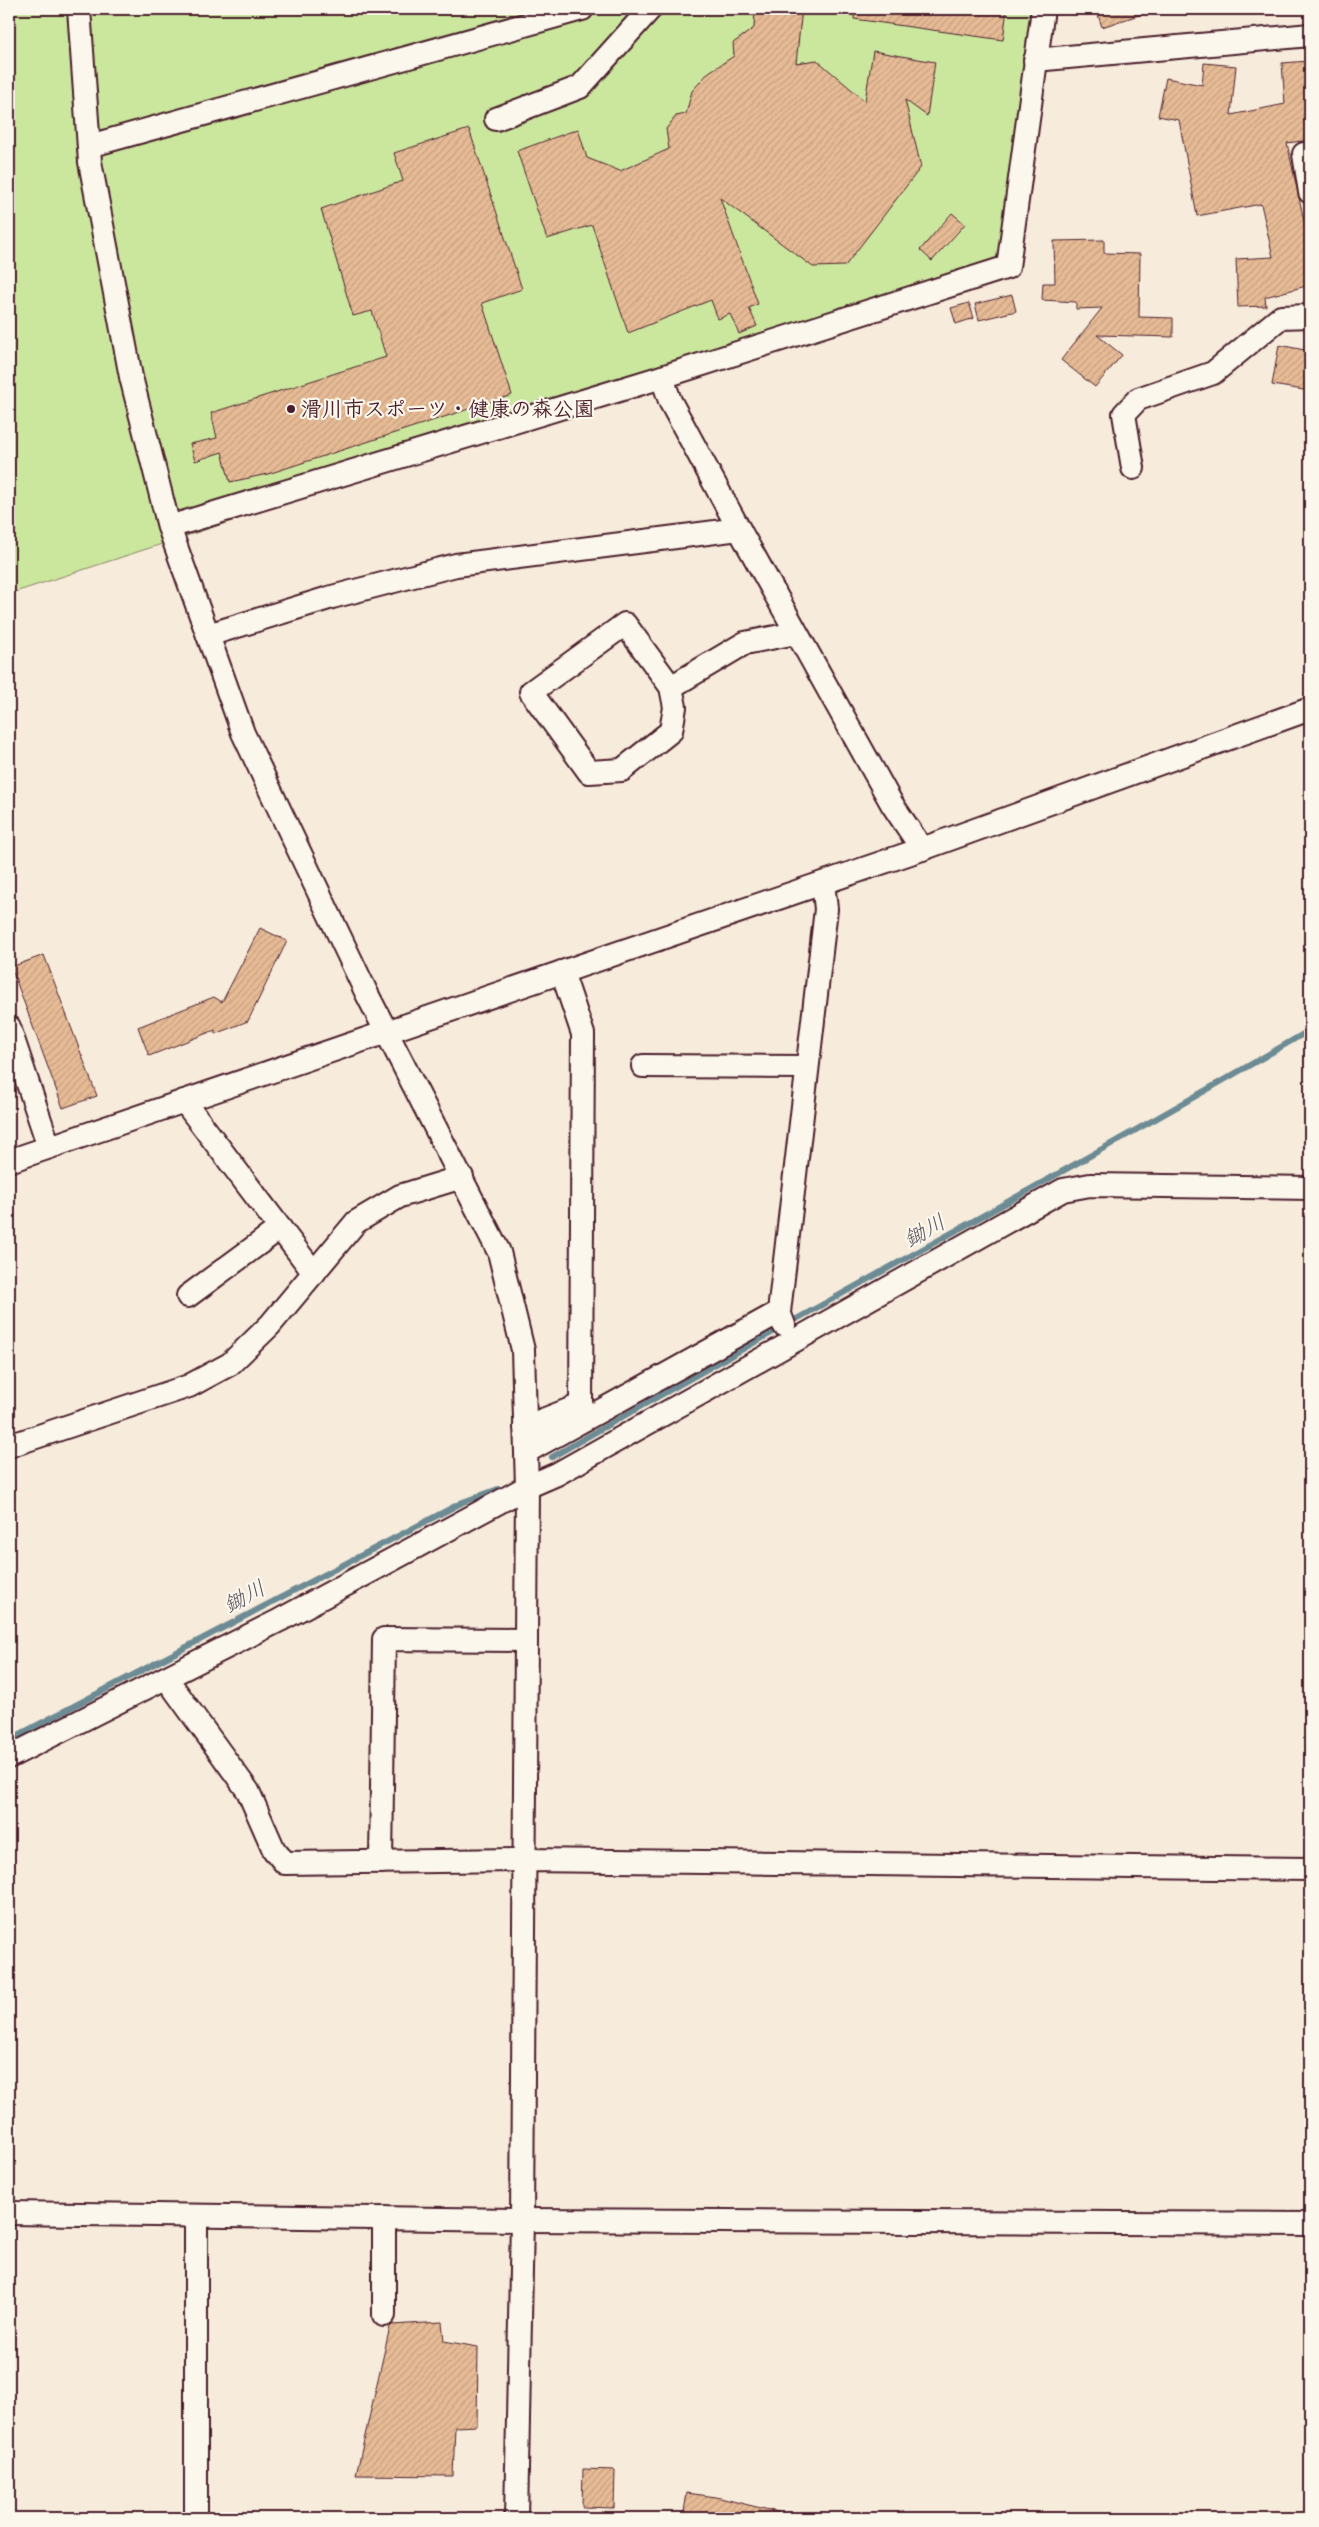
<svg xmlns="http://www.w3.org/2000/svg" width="1319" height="2527" viewBox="0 0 1319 2527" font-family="'Indie Flower','Klee One',sans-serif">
<defs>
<pattern id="building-hatch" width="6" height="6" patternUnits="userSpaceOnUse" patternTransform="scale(1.25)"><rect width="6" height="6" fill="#e6bb96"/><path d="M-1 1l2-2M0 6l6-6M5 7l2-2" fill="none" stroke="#c7a081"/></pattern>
</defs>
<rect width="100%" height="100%" fill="#f7ebdb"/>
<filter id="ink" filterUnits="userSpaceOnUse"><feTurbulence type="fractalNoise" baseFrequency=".02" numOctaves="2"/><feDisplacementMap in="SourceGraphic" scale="10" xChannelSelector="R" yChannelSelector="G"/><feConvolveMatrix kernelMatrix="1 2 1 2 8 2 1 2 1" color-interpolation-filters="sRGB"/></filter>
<g filter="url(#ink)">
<path fill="#cbe79e" stroke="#8a8364" d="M9,9H1040L1008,267L9,594Z"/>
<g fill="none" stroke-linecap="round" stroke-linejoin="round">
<g stroke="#6c8b94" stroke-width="6">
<path d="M552,1457C803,1312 1060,1177 1310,1030"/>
<path d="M9,1740L463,1502L498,1489"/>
</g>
</g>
<g fill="url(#building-hatch)" stroke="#4a1f2b">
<path d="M755,9H802L796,63L817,60L865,101L873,51L935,62L927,116L905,100L921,167L845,266L813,267L720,198L758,304L749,308L757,326L739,334L730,314L718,319L711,300L628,333L592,225L547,239L517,151L578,129L587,158L620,171L669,149L666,129L676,116L686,114L692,91L709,72L734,56L733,43L754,28Z"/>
<path d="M854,9H1007L1003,40L854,19Z"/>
<path d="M1096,9H1147L1148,12L1102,27Z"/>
<path d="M1309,61L1310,140L1287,143L1310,248V285L1265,297L1266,306L1238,307L1236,259L1273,257L1261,204L1197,216L1179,120L1158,116L1166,78L1202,85L1204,63L1236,66L1231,115L1285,104L1282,63Z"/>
<path d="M469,129L522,289L482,303L512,395L268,474L230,482L222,452L195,461L190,444L217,438L211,413L386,357L372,311L353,316L321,209L403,181L394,153Z"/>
<path d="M952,213L965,224L932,261L920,250Z"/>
<path d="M1104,240V253L1140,254L1139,317L1173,318V337L1097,335L1122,355L1095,387L1061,360L1102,308L1076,309V302L1042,300L1043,283H1055L1054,241Z"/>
<path d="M1012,295L1016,311L979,320L975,304Z"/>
<path d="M969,303L974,318L956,324L951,308Z"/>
<path d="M1279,345L1310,351V391L1272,385Z"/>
<path d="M260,928L287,941L248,1021L215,1034V1030L149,1056L138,1027L214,997L222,1002Z"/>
<path d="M44,955L97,1096L63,1108L11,967Z"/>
<path d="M442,2322L444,2341L478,2347L477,2426L455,2427L453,2476L356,2475L390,2327L392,2325Z"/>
<path d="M583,2469L615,2470L614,2508L582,2507Z"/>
<path d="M687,2493L716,2497L777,2512V2518H683Z"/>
</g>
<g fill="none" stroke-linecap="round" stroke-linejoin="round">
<defs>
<g id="minor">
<path d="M79,9L90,162L131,377L169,527L243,733L367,994L499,1252L523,1350L527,1487L526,1640L522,2220L516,2518"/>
<path d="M1035,60L1310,35"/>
<path d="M496,119L580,87L650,9"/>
<path d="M89,146L582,9"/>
<path d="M1310,153L1304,154L1310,192"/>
<path d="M1133,468L1124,414L1138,399L1213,373L1281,317L1310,316"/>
<path d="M169,527L662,377L1008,267L1043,9"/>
<path d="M739,529L892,804L922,849"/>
<path d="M208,635L332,597L456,565L739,529L670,401L662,377"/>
<path d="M671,687L675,707L671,731L622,770L589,772L531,692L625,624L671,687L745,643L796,633"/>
<path d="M9,1027L49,1147"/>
<path d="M643,1066L807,1067"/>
<path d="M184,1101L314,1273"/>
<path d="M9,1161L922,849L1310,709"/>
<path d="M188,1296L280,1228"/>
<path d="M779,1312L826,909L823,883"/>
<path d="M525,1427L581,1405L583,1034L562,972"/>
<path d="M9,1446L189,1386L230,1364L270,1325L356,1222L400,1196L462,1177"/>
<path d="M526,1452L779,1312L784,1325"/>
<path d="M167,1679L248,1791L274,1850L285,1863L524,1860L1310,1869"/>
<path d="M9,1757L280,1620L527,1487L557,1474L1063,1190L1090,1185L1310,1188"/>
<path d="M381,1862L384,1639L526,1640"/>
<path d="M9,2213L522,2220L1310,2224"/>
<path d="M196,2216V2518"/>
<path d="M384,2218V2315"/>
</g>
</defs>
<use href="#minor" stroke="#4a1f2b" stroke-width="26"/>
<use href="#minor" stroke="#fbf7ec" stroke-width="22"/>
</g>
</g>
<circle fill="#4a1f2b" stroke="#fbf7ec" stroke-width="2" cx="291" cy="409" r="5"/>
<g text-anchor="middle" stroke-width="4.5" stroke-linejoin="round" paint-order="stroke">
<g font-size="21" font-weight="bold" fill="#4a1f2b" stroke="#fbf7ec" text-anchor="start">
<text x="301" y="416">滑川市スポーツ・健康の森公園</text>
</g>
<g font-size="22" font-style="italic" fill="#5b5560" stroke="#fbf7ec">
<text transform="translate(924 1230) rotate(-29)" y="8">鋤川</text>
<text transform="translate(244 1596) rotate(-28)" y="8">鋤川</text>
</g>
</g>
<rect width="1319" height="2527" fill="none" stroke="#fbf7ec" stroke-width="30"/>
<rect x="15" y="15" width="1289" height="2497" fill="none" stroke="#4a1f2b" stroke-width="2" filter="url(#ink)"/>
</svg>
